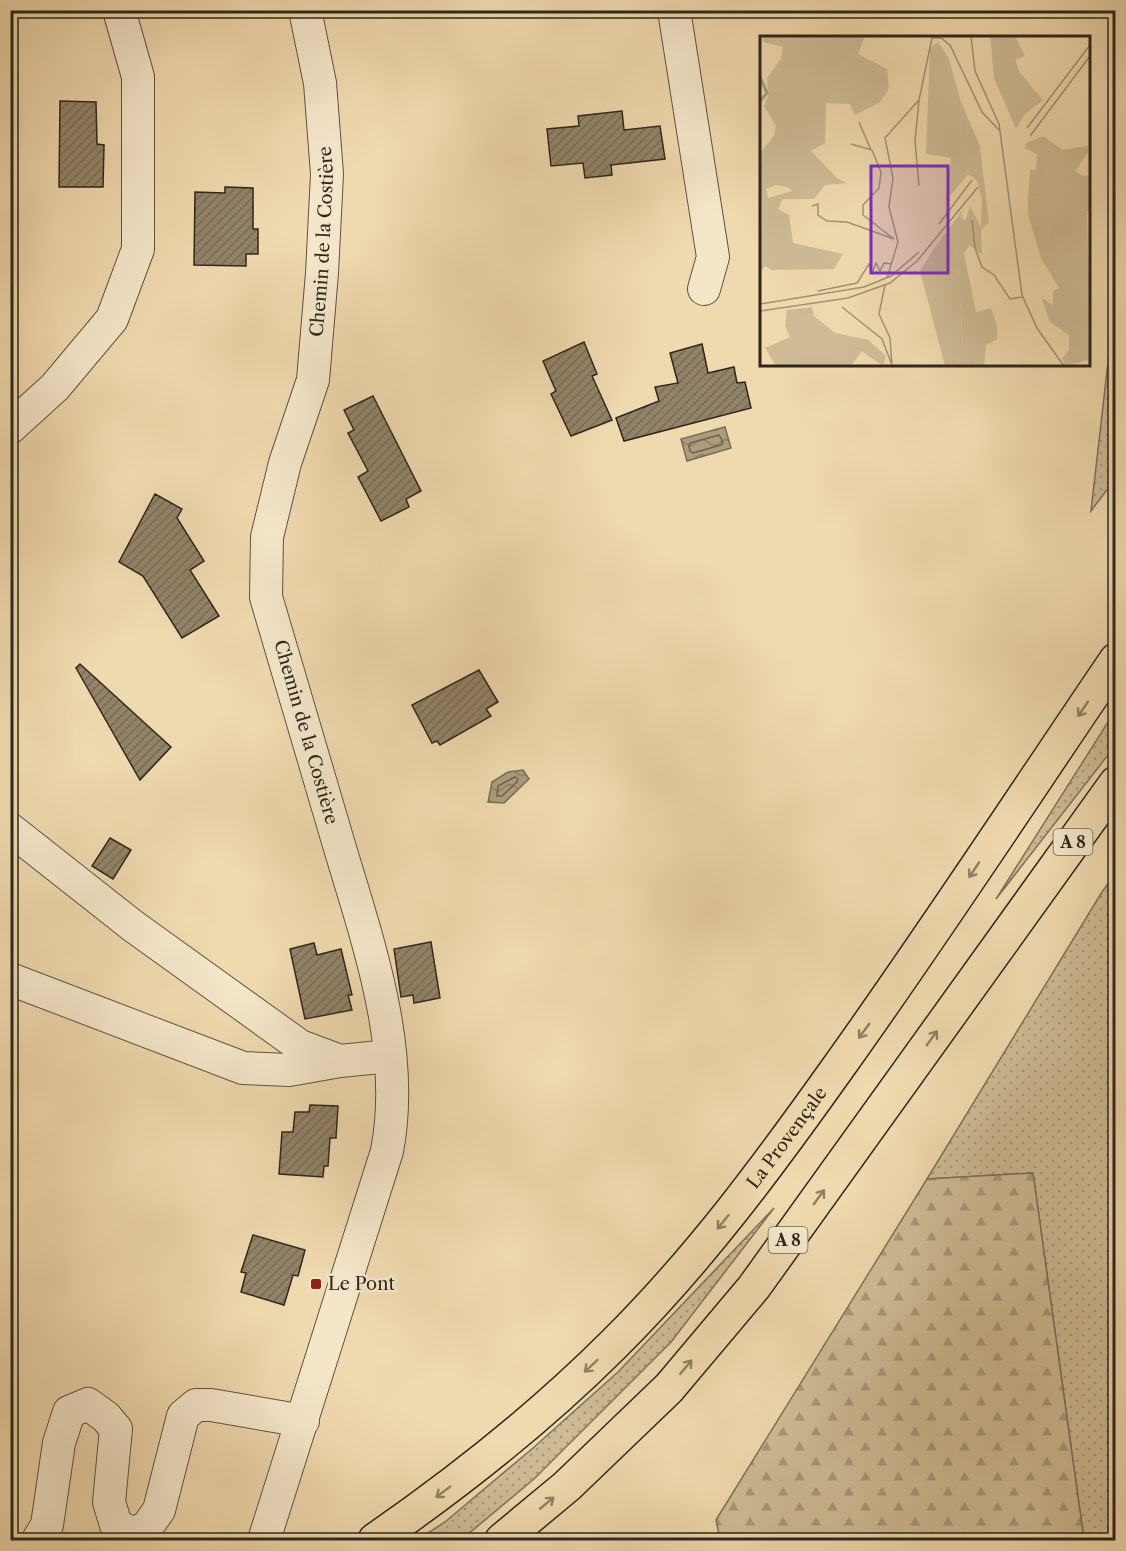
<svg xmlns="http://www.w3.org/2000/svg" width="1126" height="1551" viewBox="0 0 1126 1551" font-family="'Libre Caslon Text',serif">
<defs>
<pattern id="grass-dots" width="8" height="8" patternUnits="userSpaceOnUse" patternTransform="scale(1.5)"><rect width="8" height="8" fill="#cebb95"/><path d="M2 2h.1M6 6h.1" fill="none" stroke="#a89879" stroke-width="1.8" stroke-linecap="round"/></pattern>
<pattern id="forest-firs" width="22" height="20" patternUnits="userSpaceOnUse" patternTransform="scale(1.5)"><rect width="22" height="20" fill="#cebb95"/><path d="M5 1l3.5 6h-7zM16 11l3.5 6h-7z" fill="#a89879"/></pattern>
<pattern id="water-waves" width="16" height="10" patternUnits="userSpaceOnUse" patternTransform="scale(1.5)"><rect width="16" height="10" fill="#ad9c7d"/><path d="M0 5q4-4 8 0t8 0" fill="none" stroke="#8d7f66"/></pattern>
<pattern id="building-hatch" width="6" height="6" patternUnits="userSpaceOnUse" patternTransform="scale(1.5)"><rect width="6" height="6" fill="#928368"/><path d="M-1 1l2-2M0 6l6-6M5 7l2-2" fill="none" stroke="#786b55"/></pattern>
</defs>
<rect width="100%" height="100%" fill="#efd9ae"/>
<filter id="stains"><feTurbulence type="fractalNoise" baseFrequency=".00333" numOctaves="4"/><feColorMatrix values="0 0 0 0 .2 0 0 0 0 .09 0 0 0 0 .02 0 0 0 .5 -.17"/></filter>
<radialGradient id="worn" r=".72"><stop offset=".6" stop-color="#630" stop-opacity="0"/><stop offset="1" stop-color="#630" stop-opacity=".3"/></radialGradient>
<g fill="url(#grass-dots)" stroke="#7e7059" stroke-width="1.5">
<path d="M1115,301V479L1091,511Z"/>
<path d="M1115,711V746L996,899L1110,719Z"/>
<path d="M1115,874V1540H1084L1033,1173L927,1179L1102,892Z"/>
<path d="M774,1208L671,1342L534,1479L461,1540H417L445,1522L533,1448L618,1372Z"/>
</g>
<path fill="url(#forest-firs)" stroke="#7e7059" stroke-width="1.5" d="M1033,1173L1084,1540H720L716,1520L927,1179Z"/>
<g fill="url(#water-waves)" stroke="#7a6d57" stroke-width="1.5">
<path d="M725,427L731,448L687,461L681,439Z"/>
<path d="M523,770L529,779L504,803L488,802L492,782L508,772Z"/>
</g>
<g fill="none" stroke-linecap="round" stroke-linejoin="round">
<g stroke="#6e614d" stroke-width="1.5">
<path d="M719,435L723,442L721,445L693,453L690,451L689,446L690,443Z"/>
<path d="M515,777L518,779L517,782L502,796H497L498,786Z"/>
</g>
</g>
<g fill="url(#building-hatch)" stroke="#2e261d" stroke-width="1.5">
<path d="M60,101L96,102L97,144L104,145L103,187H59Z"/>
<path d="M622,111L624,130L660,126L665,159L611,165L612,175L585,178L583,163L551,166L547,129L579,126L578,116Z"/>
<path d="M225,187L253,188V229H258V254H246V266L194,265L195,192L225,193Z"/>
<path d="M584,342L597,374L592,376L612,420L571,436L551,394L556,391L543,361Z"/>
<path d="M702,344L708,373L734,367L737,383L745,382L751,408L624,441L616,418L659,401L655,387L678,383L670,353Z"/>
<path d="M373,396L421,491L406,499L409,507L381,521L358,477L368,471L348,433L354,430L344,410Z"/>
<path d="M155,494L182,509L177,518L204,561L190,570L219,616L182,638L143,576L119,562Z"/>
<path d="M80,664L171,747L140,780L76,668Z"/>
<path d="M479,670L498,702L486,709L491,716L440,745L437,741L432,743L412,705Z"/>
<path d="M110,838L131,850L113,879L92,866Z"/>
<path d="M431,942L440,998L414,1003L413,995L401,997L394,949Z"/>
<path d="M314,943L317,955L341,949L352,995H348L352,1010L305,1019L290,949Z"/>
<path d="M310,1105L338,1106L336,1138H330L328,1166H324L323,1177L279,1174L282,1132H293L295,1112H309Z"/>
<path d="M253,1235L305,1250L298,1276L293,1275L284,1305L241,1292L246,1273L241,1272Z"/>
</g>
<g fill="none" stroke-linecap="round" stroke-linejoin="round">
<defs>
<g id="street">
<path d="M674,10L713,257L704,289"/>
<path d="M10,428L55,387L112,319L138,249V77L119,10"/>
<path d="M10,829L133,926L300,1046L340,1061"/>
<path d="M10,979L243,1068L289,1070L340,1061L390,1056"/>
<path d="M38,1540L47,1525L59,1443L69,1412L88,1404L106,1417L116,1429L109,1502L116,1525L133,1534L147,1527L159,1510L183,1416L196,1405H211L303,1421"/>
<path id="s1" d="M264,1540L387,1151C407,1047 366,937 337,838C314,758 290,678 266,597L267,537L285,463L313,380L322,273L327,174L320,83L305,10"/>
</g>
<g id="highway">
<path id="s2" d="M375,1540C460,1481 540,1418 613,1345C698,1261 768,1166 837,1069C933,935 1023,797 1116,660"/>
<path d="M502,1540L567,1486L669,1388L754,1287L1116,783"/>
</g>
</defs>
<use href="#street" stroke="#5e5341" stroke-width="34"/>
<use href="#highway" stroke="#2e261d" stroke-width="36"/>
<use href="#street" stroke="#f5e6ca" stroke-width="32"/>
<use href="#highway" stroke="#efd9ae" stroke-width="33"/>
</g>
<defs><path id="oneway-shaft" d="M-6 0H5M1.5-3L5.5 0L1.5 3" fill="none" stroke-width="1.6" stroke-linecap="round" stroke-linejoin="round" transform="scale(1.5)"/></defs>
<g stroke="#8e8066">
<use href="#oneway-shaft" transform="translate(1083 709) rotate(124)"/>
<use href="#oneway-shaft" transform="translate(974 870) rotate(124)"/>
<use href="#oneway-shaft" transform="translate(864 1031) rotate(126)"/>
<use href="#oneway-shaft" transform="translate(932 1038) rotate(-54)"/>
<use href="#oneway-shaft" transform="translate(819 1197) rotate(-54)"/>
<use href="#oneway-shaft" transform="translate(723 1222) rotate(129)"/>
<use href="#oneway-shaft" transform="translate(591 1366) rotate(137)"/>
<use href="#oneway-shaft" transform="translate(686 1367) rotate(-50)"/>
<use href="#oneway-shaft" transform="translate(443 1492) rotate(143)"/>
<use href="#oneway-shaft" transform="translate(547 1503) rotate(-40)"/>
</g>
<rect fill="#8f2418" stroke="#f5e6ca" stroke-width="2" x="310" y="1278" width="12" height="12" rx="3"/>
<g text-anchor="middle" stroke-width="5" stroke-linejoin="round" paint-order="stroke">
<g fill="#f5e6ca" stroke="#6a6051" stroke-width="1.5">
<rect x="1053.5" y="829" width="39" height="26" rx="4.5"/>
<rect x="768.5" y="1227" width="39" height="26" rx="4.5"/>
</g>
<g font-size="16" font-weight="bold" fill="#2e261d">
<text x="1073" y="848">A 8</text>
<text x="788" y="1246">A 8</text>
</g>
<g font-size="18" fill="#2e261d" stroke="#f5e6ca">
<text dy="6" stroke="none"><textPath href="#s1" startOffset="1342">Chemin de la Costière</textPath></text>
<text transform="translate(306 732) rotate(74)" y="6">Chemin de la Costière</text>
<text dy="6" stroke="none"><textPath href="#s2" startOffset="579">La Provençale</textPath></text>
</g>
<g font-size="18" fill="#2e261d" stroke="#f5e6ca" text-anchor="start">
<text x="328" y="1290">Le Pont</text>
</g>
</g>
<g transform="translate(760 36)">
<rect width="330" height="330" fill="#efd9ae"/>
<path d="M178,6L189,23L201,66L199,83L208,138L186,165L191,122L166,118L170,12ZM283,100L302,114L328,110V117L315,135L323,140L330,139V175H327L330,296L324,298L296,276L304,268L293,213L287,206L292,182L268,178V163L282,160L286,136L283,122L265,112V108ZM202,175L201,181L208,186L197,213L203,310L210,330H200L189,264L175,211Z" fill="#cebb95"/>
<path d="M105,0L98,18L127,33L129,53L119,67L95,79L90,68L66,67L65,107L51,115L77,142L87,147L65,149L54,163H23L18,173L29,179L33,207L83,218L74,233L12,234L5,230L0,238V117L14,100L16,90L4,70L8,60L7,42L21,23L23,11L3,6V1ZM15,149L28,151L32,155L8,162L6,153ZM230,0H255L265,20L255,24L260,37L283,64L264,79L256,93L234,42ZM201,66L220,110L229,187L221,193L222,219L210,209L204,217L216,276L231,272L237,289V303L226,309L224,330H210L203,310L197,213L210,170L221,191L222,164L217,145L208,138L199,83ZM277,119L283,122L286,136L282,160L268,163L270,134H276ZM268,178L292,182L287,206L304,218L305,233L304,268L296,276L324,298L330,296V329L327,324L306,330L302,323L309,314V299L290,286L281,261L293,269V255L299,252L281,222ZM175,211H182L200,330H185L160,235ZM52,271L54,280L75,297L108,304L126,320L123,330L102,315L91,330H16L5,312L30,301L25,290L27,274Z" fill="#cebb95" fill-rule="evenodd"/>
<path fill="none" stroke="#ad9c7d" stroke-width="3" d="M0,41L7,57L0,65"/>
<path fill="none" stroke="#a29174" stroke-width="1.5" d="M211,0L215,35L239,88L262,259L277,292L304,330M159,64L155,105L159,150M99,86L111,114M267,92L330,9M270,100L330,20M91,108L112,114L121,136L119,152L103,169V179L134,203M52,170L58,168V179L67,185L87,186L134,203M212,184L215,212L222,231L234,239L250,263L262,261M179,188L212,144M127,242L138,206L129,171L133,142L125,102L159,64L172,2H181L190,9L222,76L239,94M125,249L119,278L130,302L132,330M58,255L97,247L109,228L112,237L116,227L120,235L124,227L132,228M0,268L104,251L131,240L159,216M82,271L122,303L132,329M0,275L88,262L130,247L157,225L218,151"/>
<path fill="#7b2cbf" fill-opacity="0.15" stroke="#7b2cbf" stroke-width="3" d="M111,130H188V237H111Z"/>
<rect width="330" height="330" fill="none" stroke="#2e261d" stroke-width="3"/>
</g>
<rect width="1126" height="1551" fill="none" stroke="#efd9ae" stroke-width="36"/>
<rect x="12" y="12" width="1102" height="1527" fill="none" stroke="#2e261d" stroke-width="3"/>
<rect x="18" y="18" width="1090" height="1515" fill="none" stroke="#2e261d" stroke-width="1.5"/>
<rect width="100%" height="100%" filter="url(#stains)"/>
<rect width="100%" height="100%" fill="url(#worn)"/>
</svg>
